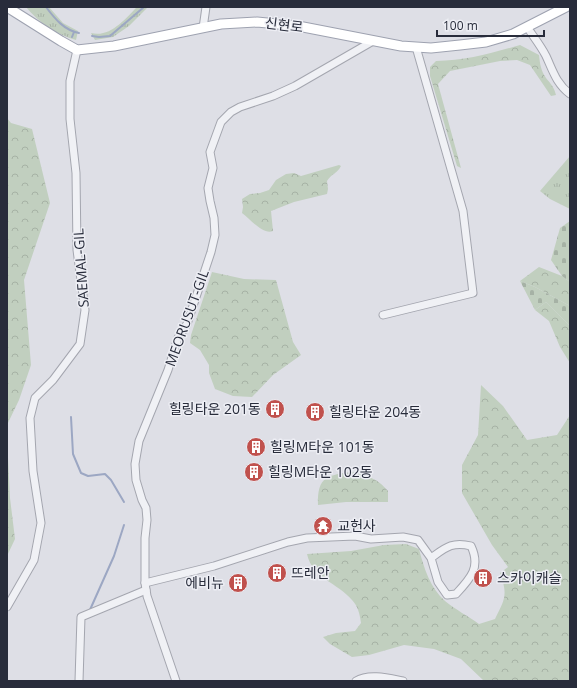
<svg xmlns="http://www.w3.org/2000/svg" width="577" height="688" viewBox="0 0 577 688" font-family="'Open Sans','Noto Sans KR',sans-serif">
<defs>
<pattern id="grass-tufts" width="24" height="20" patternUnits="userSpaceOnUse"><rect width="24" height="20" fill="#c1cfbf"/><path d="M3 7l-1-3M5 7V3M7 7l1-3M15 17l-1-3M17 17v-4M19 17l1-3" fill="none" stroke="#a6b2a5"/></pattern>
<pattern id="forest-crowns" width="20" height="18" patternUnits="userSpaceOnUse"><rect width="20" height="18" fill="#c1cfbf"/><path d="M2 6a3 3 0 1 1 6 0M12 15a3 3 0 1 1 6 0" fill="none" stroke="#a6b2a5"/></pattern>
<pattern id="cemetery-stones" width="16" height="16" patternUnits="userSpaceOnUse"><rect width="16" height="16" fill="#c1cfbf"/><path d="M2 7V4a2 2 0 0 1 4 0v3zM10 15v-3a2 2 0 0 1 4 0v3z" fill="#a6b2a5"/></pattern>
</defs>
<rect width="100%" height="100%" fill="#dedfe6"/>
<g fill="url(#grass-tufts)">
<path d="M26,7H49L63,23L78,31L76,40C57,35 38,22 26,7Z"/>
<path d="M137,7H148L129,26L113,37L95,40L91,33C110,38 125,19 137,7Z"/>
<path d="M570,156V209L550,199L540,191Z"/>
</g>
<g fill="url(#forest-crowns)">
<path d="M520,45L539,55C540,64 541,71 546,78C551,84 554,87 556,95L551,96L530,65L517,60L500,61L450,71L438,84L461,168L457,166L430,76V67L436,61C465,61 492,53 520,45Z"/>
<path d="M7,118L11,123L32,129L50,203L24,280L31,365L19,400L7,425Z"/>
<path d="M339,165L341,166C338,173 331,174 327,181L328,189L327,194L294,202L271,211L273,231C263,235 250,219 242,213L243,207L242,199L250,194L260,193L269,190L276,180L286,174L294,173L301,176Z"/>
<path d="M539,267L562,276L570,282V306L535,287L520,281Z"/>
<path d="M212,272L244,279L276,280L293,342L301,355L273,375L252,397L233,396L215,389L209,373V365L200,350L190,343L191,335Z"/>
<path d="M546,302L570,326V363L560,347L549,321L535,310Z"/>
<path d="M481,385L503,406L527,440L557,435L570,415V681H484L461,659L434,649L404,645L369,655L352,657L330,644L323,637L336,633L355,631L361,623C360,615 358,606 352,600C338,583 312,578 307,554L351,551L384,545L406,544L419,549C424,568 430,588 445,601C456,610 468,616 479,624L495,619C505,599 508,595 500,573L508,567L492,545L462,493V465L478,435Z"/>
<path d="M7,437L10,498L15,539L7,556Z"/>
<path d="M353,472C369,477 377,478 388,491V502H346L318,505C317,476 328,475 353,472Z"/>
</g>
<g fill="url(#cemetery-stones)">
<path d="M570,221V282L562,276L551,260L560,228Z"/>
<path d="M520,281L535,287L570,306V326L546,302L535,310Z"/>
</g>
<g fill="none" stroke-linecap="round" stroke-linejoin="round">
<g stroke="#9ca7c3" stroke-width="2">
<path d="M46,7C55,19 64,30 79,33"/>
<path d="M92,36L99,37L110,36L144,7"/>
<path d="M72,37L74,32"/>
<path d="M71,417L73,454L81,473L88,476L105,474L111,480L124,502"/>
<path d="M89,612L114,556L124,525"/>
</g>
<defs>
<g id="minor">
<path d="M527,27C533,36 541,46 546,56C553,71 556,83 570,94"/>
<path d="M203,28L206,7"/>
<path d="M383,315L473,293L463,211L416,47"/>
<path d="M145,583L214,566L288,542L307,538L355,536L371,539L403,537L418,540L431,558L438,582L447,595L456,594C471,578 481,567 471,546C452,541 445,548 431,558"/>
<path d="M7,607L34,560L41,523L33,471L30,418L35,398L53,380L80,344L85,310L77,250L76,173L70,119V81L77,50"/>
<path d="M79,681L81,617L146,590"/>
<path d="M176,681L147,596L145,583V538L147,520L146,508L142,500L136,480L135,464L139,441L168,370L178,338L187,324L211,252L215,235L214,218L210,201L208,188L213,168L210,152L221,122L231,112L240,107L273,96L295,86L373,41"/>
<path d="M356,681C369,673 388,678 403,681"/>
</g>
<path id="major" d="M7,7L61,41L77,50L114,46L221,24L257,22L298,26L401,46L431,48L460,45L486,42L513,34L566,7"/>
</defs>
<use href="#minor" stroke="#a4a6af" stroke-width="9"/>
<use href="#major" stroke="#9ea2b0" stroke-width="11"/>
<use href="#minor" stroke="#f0f1f5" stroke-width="7"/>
<use href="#major" stroke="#fff" stroke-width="9"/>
</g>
<defs>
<symbol id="building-disc" viewBox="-11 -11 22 22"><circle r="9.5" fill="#c0514d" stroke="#edeef4"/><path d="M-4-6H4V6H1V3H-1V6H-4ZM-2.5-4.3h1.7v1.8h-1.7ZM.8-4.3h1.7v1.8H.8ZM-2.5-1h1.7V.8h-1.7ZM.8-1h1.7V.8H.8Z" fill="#fff"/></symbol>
<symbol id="temple-disc" viewBox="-11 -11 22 22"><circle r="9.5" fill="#c0514d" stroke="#edeef4"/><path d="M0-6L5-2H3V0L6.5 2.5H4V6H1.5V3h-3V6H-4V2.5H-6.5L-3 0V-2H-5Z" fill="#fff"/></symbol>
</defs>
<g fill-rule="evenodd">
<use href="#building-disc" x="264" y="398" width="22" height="22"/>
<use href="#building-disc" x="304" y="401" width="22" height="22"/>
<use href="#building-disc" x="245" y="436" width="22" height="22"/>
<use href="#building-disc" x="243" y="461" width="22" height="22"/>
<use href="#temple-disc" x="312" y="515" width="22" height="22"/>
<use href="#building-disc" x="266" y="562" width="22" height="22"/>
<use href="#building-disc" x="472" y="567" width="22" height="22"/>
<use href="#building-disc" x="227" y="572" width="22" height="22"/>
</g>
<g text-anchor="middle" stroke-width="3" stroke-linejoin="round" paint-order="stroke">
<g font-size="14" fill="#282c3b" stroke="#edeef4">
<text transform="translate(284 25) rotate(7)" y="5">신현로</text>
<text transform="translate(81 268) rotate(-94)" y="5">SAEMAL-GIL</text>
<text transform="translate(187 318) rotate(-70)" y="5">MEORUSUT-GIL</text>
</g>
<g font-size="14" fill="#282c3b" stroke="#edeef4" text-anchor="start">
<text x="261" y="414" text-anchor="end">힐링타운 201동</text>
<text x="329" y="417">힐링타운 204동</text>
<text x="270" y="452">힐링M타운 101동</text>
<text x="268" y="477">힐링M타운 102동</text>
<text x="337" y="531">교헌사</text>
<text x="291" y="578">뜨레안</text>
<text x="497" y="583">스카이캐슬</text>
<text x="224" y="588" text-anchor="end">에비뉴</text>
</g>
</g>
<rect width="577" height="688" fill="none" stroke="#282c3b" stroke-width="16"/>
<path d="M437 30v6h107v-6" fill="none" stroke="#282c3b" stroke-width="2"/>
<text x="443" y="30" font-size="12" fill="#282c3b" stroke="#edeef4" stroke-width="3" paint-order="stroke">100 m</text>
</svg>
